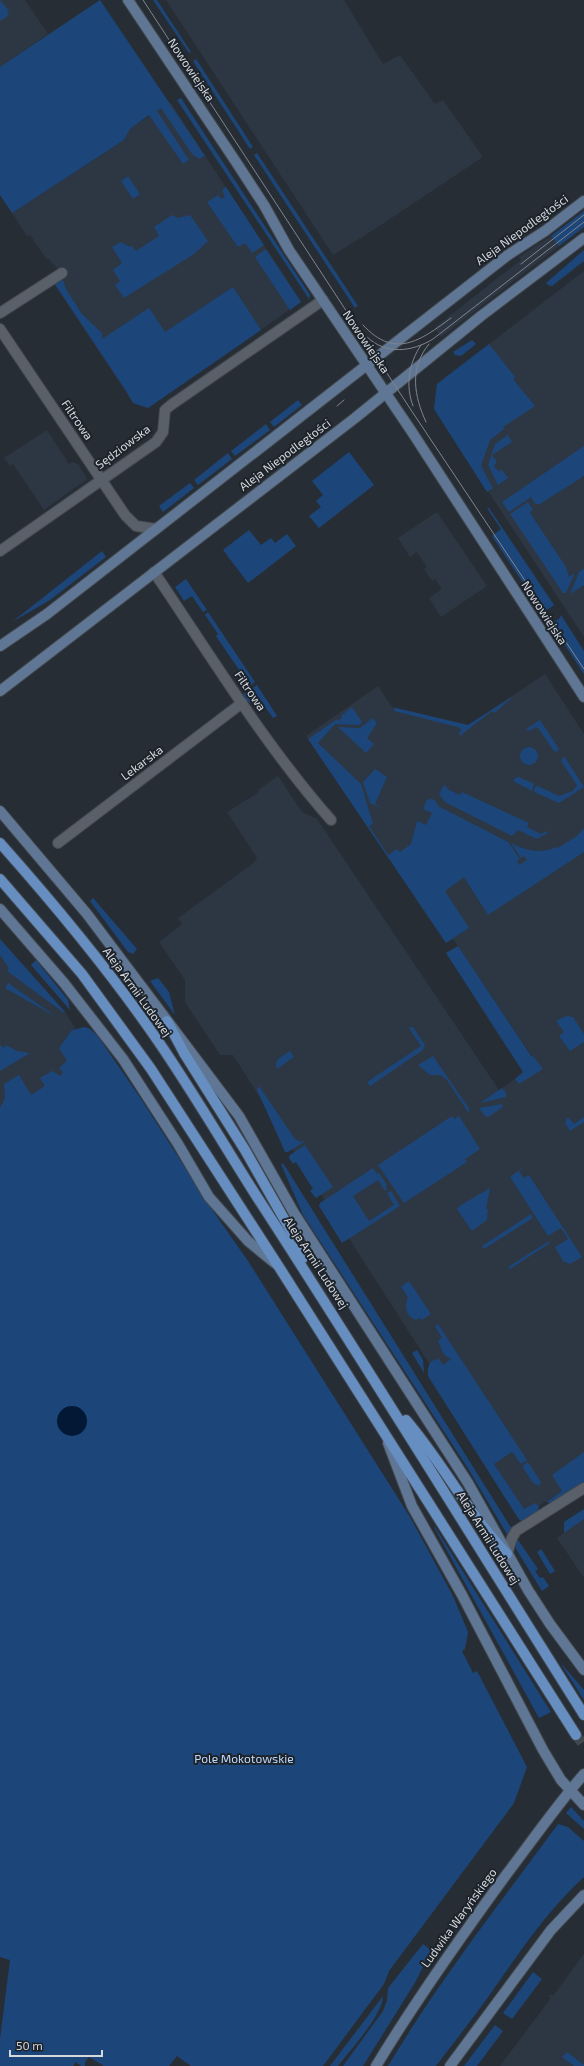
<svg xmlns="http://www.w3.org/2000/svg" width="584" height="2066" viewBox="0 0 584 2066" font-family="'Exo 2',sans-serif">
<rect width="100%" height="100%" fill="#272d35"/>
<g fill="#2d3643">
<path d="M0,0H25L48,34L0,67Z"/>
<path d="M166,0H344L383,64L400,55L435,104L443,100L483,157L375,229L333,255Z"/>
<path d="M170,102L301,302L148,408L133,402L54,283L64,276L49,259L47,260L30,235L27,236L12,213L124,140L130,129Z"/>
<path d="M551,236L559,246L441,337L434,328L521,260L519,257Z"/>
<path d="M584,271V637L434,409L437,384Z"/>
<path d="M47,430L69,464L72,462L78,464L87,479L44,510L13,464L10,466L4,458Z"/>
<path d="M437,512L487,586L441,617L429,598L442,589L435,579L432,581L424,569L427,567L417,552L410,557L398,538Z"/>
<path d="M545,674L584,734V1477L526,1514L371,1273L233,1055H220L185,1002V980L159,942L182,924L178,918L252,864L257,858L227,812L259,792L258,790L278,776L302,812L317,819L499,1090L511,1082L536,1062L453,939L446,943L306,736L378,686L392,707L468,725Z"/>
<path d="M0,939L65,1012L75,1028L72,1030L97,1107L0,1224Z"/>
<path d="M584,1518V1578L557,1538Z"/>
<path d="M584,1954V2066H500L551,1998L548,1996L549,1995L553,1996Z"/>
</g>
<g fill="#1c4679">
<path d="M0,0L9,11L7,12L9,15L0,21Z"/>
<path d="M100,0L205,156L199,159L192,154L161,108L157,111L189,160L183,164L149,115L130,129L124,140L12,213L0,195V67Z"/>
<path d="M153,0H157L191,52L189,53Z"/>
<path d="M196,59L253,147L250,149L193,61Z"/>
<path d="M181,98L310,295L309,299L177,100Z"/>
<path d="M257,153L358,306L355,308L254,155Z"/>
<path d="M128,176L140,194L133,199L121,181Z"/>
<path d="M226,187L264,245L252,253L245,243L238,247L207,202L218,195L221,199L225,197L222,190Z"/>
<path d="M584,211V227L559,246L551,236Z"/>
<path d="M172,215L178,218L190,215L208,241L194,254L124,298L115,285L120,281L113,270L122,263L112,247L121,242L130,247L132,246L136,251L159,236L154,227Z"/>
<path d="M266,249L301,302L290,310L255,257Z"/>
<path d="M584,250V261L552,286L548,285L546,283Z"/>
<path d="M62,278L67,291L82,314L102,333V339L149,308L165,332L233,287L261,330L148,408L133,403L126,391L54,283Z"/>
<path d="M472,340L476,344L461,356L455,355L453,352Z"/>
<path d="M489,344L515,377L513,379L535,406L503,427L504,429L490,440L481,466L493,488L487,492L434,409L437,384Z"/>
<path d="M298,400L302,405L274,427L270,422Z"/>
<path d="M266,424L270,430L235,456L231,451Z"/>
<path d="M508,435L512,442L492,455L497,462L494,466L498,471L502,470L508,478L498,485L488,465L495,444Z"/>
<path d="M584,446V475L581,478L540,504H535L531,497L509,512L502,502Z"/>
<path d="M349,452L374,485L319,528L309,516L321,507L316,501L323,495L312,481Z"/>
<path d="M228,453L232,459L198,485L194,480Z"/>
<path d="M190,483L194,488L163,512L159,506Z"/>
<path d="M528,502L533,510L530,512L534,519L566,567L569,577L575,573L566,593H563L510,514Z"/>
<path d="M487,508H489L554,605L543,613L492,536L501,529Z"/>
<path d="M249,530L261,545L271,538L275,543L287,534L296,546L248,583L223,550Z"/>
<path d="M102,551L106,557L50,600L12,622Z"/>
<path d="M584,569V585L570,594L579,572Z"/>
<path d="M186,579L207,610L203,612L192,596L184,601L175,587Z"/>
<path d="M208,612L255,682L250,686L216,636L218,634L205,615Z"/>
<path d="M561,615L584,651V674L551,624L560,618Z"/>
<path d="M257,685L277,716L273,718L258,697L249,703L243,694Z"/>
<path d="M510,698L511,699C503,704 501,708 494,713L492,711L461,735H459L461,728L394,711L395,708L392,707L468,725Z"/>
<path d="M352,707L362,722L359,725L335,724L318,743L361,784L373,824L369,826L388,855L397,849L400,852L411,844L417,821L426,825L432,813L423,809L427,800L430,799L435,800L438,806L508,842L520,859L517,861L519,865L527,860L524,856L521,858L511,843C527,851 539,854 557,847L558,848L577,836L584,828V852L488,915L464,877L445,891L469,928L446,943L308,739L337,719L338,721L342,718L341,716Z"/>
<path d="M373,718L377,723L367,738L374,744L366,753L338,727L360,728Z"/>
<path d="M540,720L559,749L557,752L554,751L539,729L535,727L530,731L526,729Z"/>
<circle cx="529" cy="756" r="9"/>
<path d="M564,756L584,787L559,803L534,792L535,787L538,786L559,796L573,791L577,785L561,761Z"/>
<path d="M375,769L387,777L375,804L383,809L370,803L363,782Z"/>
<path d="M519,777L534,784L532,791L513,781L515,778Z"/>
<path d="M444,785L447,787V789L460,795L462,792L529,823L527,827L541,834L546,831L548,833L537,839L518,830L512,836L445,802L439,794Z"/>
<path d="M93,898L137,949L133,954L128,952L90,901Z"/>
<path d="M0,939L65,1012L64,1013L7,971L9,968L0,955Z"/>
<path d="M458,946L532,1057L533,1056L543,1069L519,1084L515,1079L523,1072L446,953Z"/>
<path d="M36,960L68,1000L70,1010L31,965Z"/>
<path d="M158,978L169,992L175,1015L150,981Z"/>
<path d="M8,983L58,1018L5,988Z"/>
<path d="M566,1016L573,1017L584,1034V1042L570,1051L559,1036L564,1032L556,1021Z"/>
<path d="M85,1027L90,1029L97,1035L141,1099L213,1211L248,1261L410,1517L453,1596L468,1632L465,1649L462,1651L473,1673L477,1671L527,1767L514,1803L389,1971L384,1984L323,2066H191L177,2056L169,2066H104L89,2057L85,2062V2066H81L76,2062L73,2066H0V2039L10,1960L0,1957V1108L5,1098L4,1084L19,1075L31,1095L45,1086L40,1078L52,1071L61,1076L63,1072L59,1068L67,1061L59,1048L72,1030Z"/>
<path d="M411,1027H413L425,1045L423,1050L370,1086L367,1082L421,1046L409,1028Z"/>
<path d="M0,1045L4,1048L6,1045L17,1051L30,1053L0,1071Z"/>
<path d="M290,1051L294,1057L277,1069L276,1064L278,1059Z"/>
<path d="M433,1056L470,1110L468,1112L447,1080L440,1075H430L418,1065Z"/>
<path d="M259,1086L295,1139L301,1142L306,1141L288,1152H285L282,1145L257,1090Z"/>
<path d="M502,1088L506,1093V1097L480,1103Z"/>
<path d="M502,1104L503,1107L488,1117L485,1116L479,1108Z"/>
<path d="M452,1116L454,1119L459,1116L480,1149L465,1159L467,1162L404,1203L378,1165Z"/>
<path d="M584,1117V1122L570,1131L565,1123L567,1118H569L574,1124Z"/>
<path d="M305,1145L333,1187L316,1198L310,1191L313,1189L296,1162L293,1164L289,1158L290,1155Z"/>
<path d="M283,1163L510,1526L512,1529L508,1536L469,1470L303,1215L281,1164Z"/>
<path d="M524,1167L519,1172L524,1178L529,1175L582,1257L570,1264L563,1261L555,1247L568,1239L561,1228L548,1236L510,1177Z"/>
<path d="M373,1168L377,1174L379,1173L387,1185L386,1186L387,1189L385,1191L378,1180L353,1196L369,1221L394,1205L387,1193L391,1191L400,1206L342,1243L319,1206L320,1203Z"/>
<path d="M490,1188L486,1209H488L487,1220L472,1231L457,1209L461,1205Z"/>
<path d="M531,1214L533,1218L484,1249L482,1246Z"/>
<path d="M549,1241L550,1243L510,1269L508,1267Z"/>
<path d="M409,1281L431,1314L422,1320L420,1318L416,1320C406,1317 404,1306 408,1297L401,1287Z"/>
<path d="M438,1324L527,1460L521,1464L512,1452L494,1464L524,1509L535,1503L539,1506L538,1511L522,1522L518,1518L428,1376C428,1367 428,1360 439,1359L443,1365L451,1359C441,1355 442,1348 438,1341L442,1338L435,1326Z"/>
<path d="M417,1350L423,1360L424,1373L412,1353Z"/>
<path d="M584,1452V1482L551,1503L546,1502L562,1491L552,1475Z"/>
<path d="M528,1462L541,1482L539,1486L533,1483L522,1466Z"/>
<path d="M584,1509V1519L564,1533V1522Z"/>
<path d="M434,1527H435L551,1712L539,1718Z"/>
<path d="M516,1537L538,1569L535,1571L540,1578L543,1577L549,1586L542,1591L516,1549Z"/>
<path d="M541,1549L555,1571L550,1574L537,1552Z"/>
<path d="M561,1663L584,1690V1700L563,1667Z"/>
<path d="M571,1807L584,1821V1829L566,1813Z"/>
<path d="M558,1824L568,1827L584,1841V1877C547,1911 521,1950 493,1990C475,2016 455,2041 436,2066H388C439,1981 500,1903 558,1824Z"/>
<path d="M423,1944L431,1950L416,1981L363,2066H343L383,2011L387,2000L388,1988Z"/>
<path d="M533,1972L542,1979L512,2019L503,2013Z"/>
<path d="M383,1996C383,2015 350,2050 338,2066H330Z"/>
<path d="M495,2025L503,2031L477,2066H464Z"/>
<path d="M567,2052L584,2065V2066H574L562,2057Z"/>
</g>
<circle fill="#021835" cx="72" cy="1421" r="15"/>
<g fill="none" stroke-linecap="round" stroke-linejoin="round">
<path stroke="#41474e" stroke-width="10" stroke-dasharray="10 5" stroke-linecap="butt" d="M576,1735L584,1746"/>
<defs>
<g id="street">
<path d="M0,313L62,273"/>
<path d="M0,329L125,515L136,526L156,529"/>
<path d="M0,551L156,442L163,432L165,410L171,405L323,300"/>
<path d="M154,572C211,656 264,744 331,820"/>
<path d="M58,843L242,703"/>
<path d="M507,1554L512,1538L516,1531L584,1488"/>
</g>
<g id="secondary">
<path d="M128,0L236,162L264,205L289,250L412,432L584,697"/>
<path d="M0,646L47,614L508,255L545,231L584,201"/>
<path d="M0,691L355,418L481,316L584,238"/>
<path d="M0,811L87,914L239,1116L294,1213L468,1483L528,1590L550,1624L584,1670"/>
<path d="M0,909L64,983L123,1059L178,1144L209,1197L248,1241L276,1264"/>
<path d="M388,1443L412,1506L462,1595L543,1750L561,1780L584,1805"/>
<path d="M376,2066C416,2000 460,1938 506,1875C532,1841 556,1806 584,1774"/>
<path d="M450,2066L551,1930L584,1895"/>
</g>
<g id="primary">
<path d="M0,843C56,906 110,971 158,1041C193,1092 224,1145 257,1197C368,1368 475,1542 584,1715"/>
<path d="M0,879L82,974L151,1069L279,1267L576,1735"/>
<path d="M167,1021L184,1053L245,1150L291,1231L303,1258"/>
<path d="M406,1420C443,1463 468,1514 507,1554"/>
</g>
</defs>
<use href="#street" stroke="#43484e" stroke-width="12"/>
<use href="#secondary" stroke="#43484e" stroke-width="12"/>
<use href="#primary" stroke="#43484e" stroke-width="12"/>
<use href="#street" stroke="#596069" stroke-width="10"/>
<use href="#secondary" stroke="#5f7794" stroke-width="10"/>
<use href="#primary" stroke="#668ec0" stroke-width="10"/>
<g stroke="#81858c" stroke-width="1">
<path d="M143,0L413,413L584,669"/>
<path d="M521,264L584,215"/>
<path d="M363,325C395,360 421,340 451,318"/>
<path d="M367,337C386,355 412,352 433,339L584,222"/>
<path d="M337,406L344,400"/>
<path d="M413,406C405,385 409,363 421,345"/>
<path d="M426,422C414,396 409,368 429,344"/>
</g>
</g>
<g text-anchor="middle" stroke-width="4" stroke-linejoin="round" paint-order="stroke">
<g font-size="12" fill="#d5d9de" stroke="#1d232b">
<text transform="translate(191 70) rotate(56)" y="4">Nowowiejska</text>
<text transform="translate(522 230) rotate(-36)" y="4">Aleja Niepodległości</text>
<text transform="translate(366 342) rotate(56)" y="4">Nowowiejska</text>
<text transform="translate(77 420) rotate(56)" y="4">Filtrowa</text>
<text transform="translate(123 447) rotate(-37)" y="4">Sędziowska</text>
<text transform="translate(285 455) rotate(-37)" y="4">Aleja Niepodległości</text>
<text transform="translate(544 613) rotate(57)" y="4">Nowowiejska</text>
<text transform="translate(250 691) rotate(56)" y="4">Filtrowa</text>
<text transform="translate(142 763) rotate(-37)" y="4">Lekarska</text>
<text transform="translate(137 992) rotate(54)" y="4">Aleja Armii Ludowej</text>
<text transform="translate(316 1263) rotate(57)" y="4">Aleja Armii Ludowej</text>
<text transform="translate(488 1538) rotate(58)" y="4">Aleja Armii Ludowej</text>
<text transform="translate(459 1918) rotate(-54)" y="4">Ludwika Waryńskiego</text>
</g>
<g font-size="12" fill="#c0dafc" stroke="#1d232b">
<text x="244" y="1763">Pole Mokotowskie</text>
</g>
</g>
<path d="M10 2050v6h92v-6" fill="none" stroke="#d5d9de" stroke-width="2"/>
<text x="16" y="2050" font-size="12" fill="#d5d9de" stroke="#1d232b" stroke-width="3" paint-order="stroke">50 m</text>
</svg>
